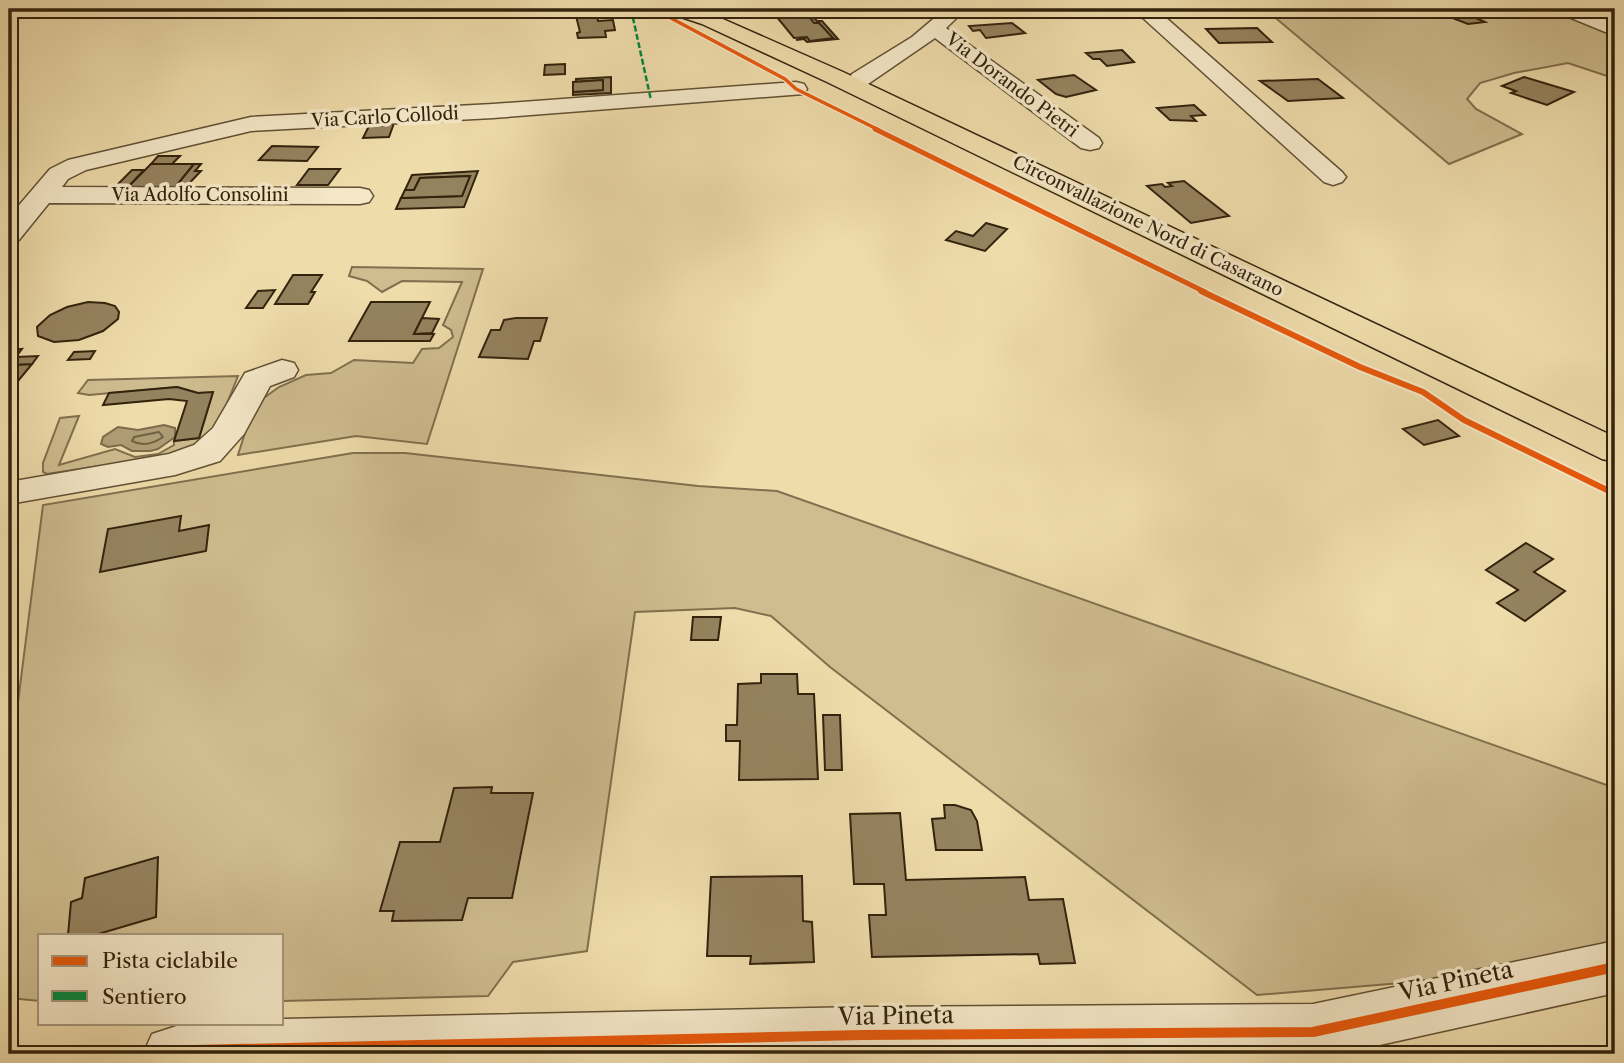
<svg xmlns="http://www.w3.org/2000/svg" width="1624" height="1063" viewBox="0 0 1624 1063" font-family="'Libre Caslon Text',serif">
<rect width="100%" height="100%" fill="#efdcab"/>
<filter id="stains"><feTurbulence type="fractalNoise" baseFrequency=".00286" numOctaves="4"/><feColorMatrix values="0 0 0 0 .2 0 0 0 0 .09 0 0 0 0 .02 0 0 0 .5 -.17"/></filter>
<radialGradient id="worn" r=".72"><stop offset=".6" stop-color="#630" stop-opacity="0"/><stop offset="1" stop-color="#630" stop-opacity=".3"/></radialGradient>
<g fill="#cfbd90" stroke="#81704e" stroke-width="2">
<path d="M1265,9H1553L1615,36V76L1610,77L1568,63L1514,73L1480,83L1467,99L1476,109L1522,134L1449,164Z"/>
<path d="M352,267L483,269L427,444L356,436L238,455L251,414L261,400L279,387L306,375L331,373L354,360L413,363L422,349L439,348L453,337L451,330L443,325L462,282L402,281L382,292L367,281L349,276Z"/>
<path d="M238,376L214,436L178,454L47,474L43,472V463L60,418L79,416L59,465L115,449L135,457L158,454L174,445V441L199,438L213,392L198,393L177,387L89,395L78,393L88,380Z"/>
<path d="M353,453H405L698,486L777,491L1615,788V941L1449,979L1257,995L830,667L771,616L735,608L635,612L587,951L513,962L488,996L282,1001V935H40V1001L9,998V773L43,505Z"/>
</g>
<path fill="#af9d75" stroke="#7d6c4b" stroke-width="2" d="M164,425L175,428V437L158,449L150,451H132L121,445L108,447L101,444L103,437L118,427L138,430Z"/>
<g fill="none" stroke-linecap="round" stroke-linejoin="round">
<path stroke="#716041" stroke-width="2" d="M159,432L163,437C153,444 143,447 132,441L134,437Z"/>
</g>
<g fill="#95835f" stroke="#33230d" stroke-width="2">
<path d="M1462,12L1485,22L1468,24L1445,15Z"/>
<path d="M806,13H809L817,21H822L838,39L807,42L804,39L796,40L807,37L810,41L833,38L819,23H814Z"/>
<path d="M806,13L814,23H819L833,38L810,41L807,37L794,38L776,16Z"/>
<path d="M597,14L598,21L613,20L615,30L605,31L606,37L578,38L577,33L580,32L576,16Z"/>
<path d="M1012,23L1025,33L986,38L980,30L973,31L969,26Z"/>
<path d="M1257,28L1272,42L1219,43L1206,29Z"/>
<path d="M1122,50L1134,62L1107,66L1100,59H1093L1086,53Z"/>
<path d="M565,64V74L544,75L545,65Z"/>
<path d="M1074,75L1096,90L1066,97L1056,94L1038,80Z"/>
<path d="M611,77V93L573,95V92L603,90V80L576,82V79Z"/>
<path d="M1524,77L1574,92L1547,105L1511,93L1516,91L1502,86Z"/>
<path d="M1318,79L1343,98L1288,101L1260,81Z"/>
<path d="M603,80V90L573,92V82Z"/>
<path d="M1194,105L1205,115L1191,116L1196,121L1170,120L1157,108Z"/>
<path d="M386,123H394L389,137L363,138L369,126H385Z"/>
<path d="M272,146L318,147L307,161L259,160Z"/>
<path d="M158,156H180L172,164H151Z"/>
<path d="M151,164H194L173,190H125Z"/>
<path d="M194,164H201L195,171H201L180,193L110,192L132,170H144L125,190H173Z"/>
<path d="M309,169H340L328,185H297Z"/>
<path d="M478,171L464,207L396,209L401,198L462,196L470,176L420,178L414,190H405L412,175Z"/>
<path d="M470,176L462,196L401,198L405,190H414L420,178Z"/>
<path d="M1184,181L1229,216L1191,223L1147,186L1162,184L1165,187L1172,186L1168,183Z"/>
<path d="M986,223L1007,229L985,251L946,240L956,231L973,236Z"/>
<path d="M293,275H322L311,292H315L308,304H275Z"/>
<path d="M275,290L263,308H246L258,291Z"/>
<path d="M88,302L105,303L115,306L119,312L118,319L103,331L79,340L54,342L38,336L37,327L50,315L67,307Z"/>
<path d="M371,302H430L414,334H434L430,341H349Z"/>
<path d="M422,318L439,319L432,333L414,334Z"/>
<path d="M516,318H547L540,341H534L528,359L479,357L491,330H500L504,320Z"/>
<path d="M22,349L10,365L32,364L9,392V350Z"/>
<path d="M95,351L90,359L68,360L74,352Z"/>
<path d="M38,356L32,364L10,365L16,357Z"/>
<path d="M177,387L198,393L213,392L199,438L174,441L187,401L169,399L103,405L109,393Z"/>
<path d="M1438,420L1459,436L1424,445L1403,429Z"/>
<path d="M181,516L179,531L209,525L206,551L100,572L108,529Z"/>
<path d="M1526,543L1553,559L1534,572L1565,591L1525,621L1497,603L1518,590L1486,570Z"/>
<path d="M693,617H721L718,640H691Z"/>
<path d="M761,674H797L798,694H814L818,779L739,780L740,741H726V725H737L738,684L761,683Z"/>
<path d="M823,715H840L842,770H825Z"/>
<path d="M492,787L491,793H533L512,898H468L462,920L392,921L394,911H380L400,842H440L454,788Z"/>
<path d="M944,805H955L971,810L977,821L982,850H936L932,819L945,818Z"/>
<path d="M900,813L906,880L1025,877L1029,900L1063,899L1075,963L1040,964L1038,954L872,957L869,915H886L884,884H854L850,814Z"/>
<path d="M158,857L156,917L95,935H68L71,902L82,898L85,878Z"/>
<path d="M802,876L803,921L812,922L814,962L750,964L751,956H707L711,877Z"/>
</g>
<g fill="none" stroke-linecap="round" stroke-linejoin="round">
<defs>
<g id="minor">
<path d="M945,9H966L946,28L1099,138L1102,143L1099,148L1090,150L1081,148L935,38L868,84H852L849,79L852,74L912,37Z"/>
<path d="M1124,9L1157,10L1342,172L1346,177L1342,182L1333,185L1324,182L1143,18L1127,13Z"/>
<path d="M1556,9H1582L1615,23V36L1559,13Z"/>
<path d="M796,82L804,84L807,89L804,94L493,118L251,131L86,170L68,179L62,187L360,188L369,190L373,196L369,202L360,204L49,203L19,240L9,242V217L50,169L68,160L251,117L493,104Z"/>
<path d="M282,360L294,363L298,370L294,377L270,386L244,434L220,461L175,475L9,504V482L169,454L194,445L213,428L245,373Z"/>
<path d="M1615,941V993L1339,1054H143L152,1034L186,1023H282V1019L862,1007L1313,1004Z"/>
</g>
<path id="major" d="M666,9H695L716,16L843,72L1615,437V462L1602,459L827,82L702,24L669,13Z"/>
</defs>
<use href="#minor" stroke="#625134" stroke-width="3"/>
<use href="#major" stroke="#33230d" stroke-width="3"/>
<use href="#minor" fill="#f5e8c8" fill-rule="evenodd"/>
<use href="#major" fill="#efdcab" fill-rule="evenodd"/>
<path stroke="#00873e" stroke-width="2.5" stroke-dasharray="6 2.5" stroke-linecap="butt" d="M631,9L651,100"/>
<defs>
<path id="cycleway-far3" d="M647,9L667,16L785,79L796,89L879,130"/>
<path id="cycleway-far2" d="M875,129L1205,292"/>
<path id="cycleway-far1" d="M1201,291L1360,367L1423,392L1464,420L1615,494"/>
<path id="cycleway" d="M172,1054L194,1050L862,1035L1313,1032L1615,967"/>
</defs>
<use href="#cycleway-far3" stroke="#f5e8c8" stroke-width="6"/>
<use href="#cycleway-far2" stroke="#f5e8c8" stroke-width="8"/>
<use href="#cycleway-far1" stroke="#f5e8c8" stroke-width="10"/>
<use href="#cycleway" stroke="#f5e8c8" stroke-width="14"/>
<use href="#cycleway-far3" stroke="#e8590c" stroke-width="3.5"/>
<use href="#cycleway-far2" stroke="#e8590c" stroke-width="5"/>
<use href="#cycleway-far1" stroke="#e8590c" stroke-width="6"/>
<use href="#cycleway" stroke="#e8590c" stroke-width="10"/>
</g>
<g text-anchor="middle" stroke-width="7" stroke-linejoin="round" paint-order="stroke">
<g font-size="18" fill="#33230d" stroke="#f5e8c8">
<text transform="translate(1012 85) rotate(37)" y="6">Via Dorando Pietri</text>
<text transform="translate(385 117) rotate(-3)" y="6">Via Carlo Collodi</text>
<text x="200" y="201">Via Adolfo Consolini</text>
<text transform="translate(1148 226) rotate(26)" y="6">Circonvallazione Nord di Casarano</text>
</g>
<g font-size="24" fill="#33230d" stroke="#f5e8c8">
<text transform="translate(1456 981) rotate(-12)" y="8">Via Pineta</text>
<text transform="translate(896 1016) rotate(-1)" y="8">Via Pineta</text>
</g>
</g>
<rect width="1624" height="1063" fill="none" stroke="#efdcab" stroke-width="35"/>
<rect x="10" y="10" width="1603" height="1042" fill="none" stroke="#33230d" stroke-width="3.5"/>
<rect x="18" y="18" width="1589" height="1028" fill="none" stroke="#33230d" stroke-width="2"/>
<rect x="38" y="934" width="245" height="91" fill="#f5e8c8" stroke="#a7997d" stroke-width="2"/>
<rect x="52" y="956" width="35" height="10" fill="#e8590c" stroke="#a7997d" stroke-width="2"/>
<text x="102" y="968" font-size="21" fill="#33230d">Pista ciclabile</text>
<rect x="52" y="991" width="35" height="10" fill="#00873e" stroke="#a7997d" stroke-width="2"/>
<text x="102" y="1004" font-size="21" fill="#33230d">Sentiero</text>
<rect width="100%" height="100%" filter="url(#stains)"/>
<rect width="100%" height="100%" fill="url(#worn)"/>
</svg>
